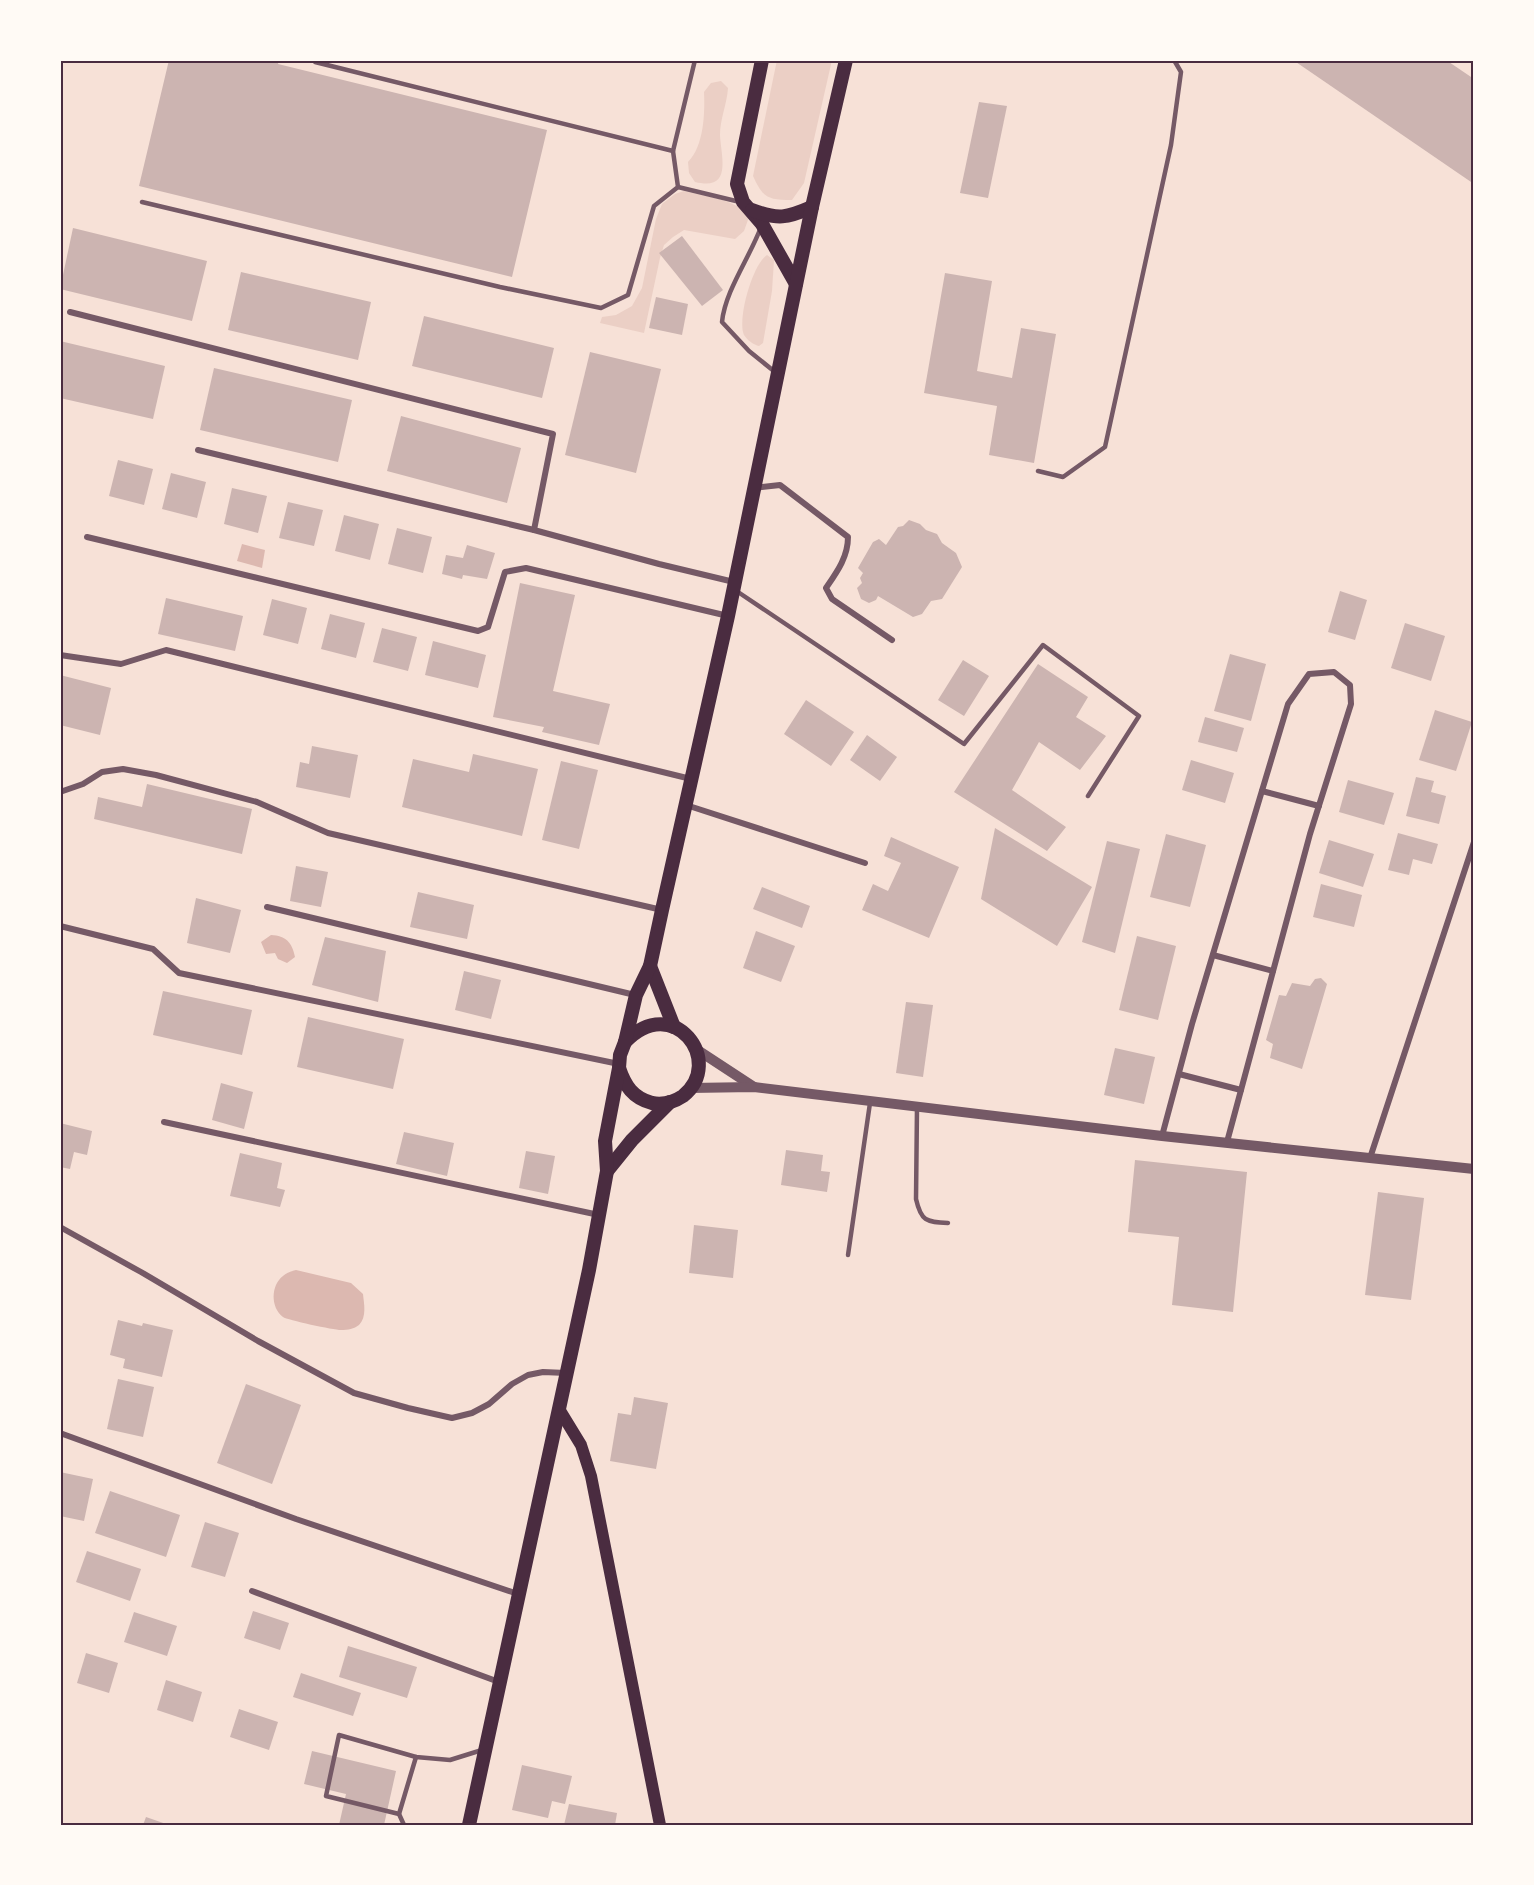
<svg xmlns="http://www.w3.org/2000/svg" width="1534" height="1885" viewBox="0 0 1534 1885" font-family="Barlow,sans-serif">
<rect width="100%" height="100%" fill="#f7e1d7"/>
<g fill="#ebcfc5">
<path d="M777,60H832L804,183L792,200C768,200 763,198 753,176Z"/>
<path d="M721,81L728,88C727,104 720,119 720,135C721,157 733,191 695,182L689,173L688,162C704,146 705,113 704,92L711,83Z"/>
<path d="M684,191C703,196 740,200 749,217L744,231L735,239L684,230L673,237L664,245L660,258L644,333L600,323L602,317L616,315L632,306L642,288L656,219L662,204L675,194Z"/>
<path d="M767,255L774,260L772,291L763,343L759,346C754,345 747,340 744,335C737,320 752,265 767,255Z"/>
</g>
<g fill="#dcb8b0">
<path d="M242,544L265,550L262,568L237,561Z"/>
<path d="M271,935C286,936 292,942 295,957L287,963L278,959L275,953L266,954L261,942Z"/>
<path d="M296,1270L351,1283L363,1294C364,1304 367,1317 359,1325C354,1329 348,1330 341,1330C334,1330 287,1320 283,1317C270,1307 271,1285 283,1276C286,1273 292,1271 296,1270Z"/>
</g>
<g fill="#ccb4b1">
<path d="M169,60H279L278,64L547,130L512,277L139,186Z"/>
<path d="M1293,60H1446L1474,79V184Z"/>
<path d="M979,102L1007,106L988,198L960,193Z"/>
<path d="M73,228L207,261L192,321L60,289Z"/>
<path d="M682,236L723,290L702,306L659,253Z"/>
<path d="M241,272L371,302L358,360L228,330Z"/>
<path d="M945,273L992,281L977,371L1012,378L1021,328L1056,334L1034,463L989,455L997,406L924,393Z"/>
<path d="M656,297L688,304L682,335L649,328Z"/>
<path d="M424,316L554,348L542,398L412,366Z"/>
<path d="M60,341L165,366L153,419L60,398Z"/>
<path d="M590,352L661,369L636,473L565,455Z"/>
<path d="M214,368L352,400L338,462L200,430Z"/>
<path d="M401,416L521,448L507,503L387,471Z"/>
<path d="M118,460L153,469L144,505L109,496Z"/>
<path d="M171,473L206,482L197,518L162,509Z"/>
<path d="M232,488L267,496L258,533L224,524Z"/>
<path d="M288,502L323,510L314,546L279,538Z"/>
<path d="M344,515L379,524L370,560L335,551Z"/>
<path d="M909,520L920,524L926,530L937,534L942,543L956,553L962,567L942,599L931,601L922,614L913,617L878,596L876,600L869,603L861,599L857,588L862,583L860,578L863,573L858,568L873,542L879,539L886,545L898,527L903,526Z"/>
<path d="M397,528L432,537L423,573L388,564Z"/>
<path d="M467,545L495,553L487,579L463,575L462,579L442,574L446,555L463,558Z"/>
<path d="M520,583L575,595L553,691L610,704L599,745L542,732L544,727L493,717Z"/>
<path d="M1340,591L1367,600L1355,640L1328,632Z"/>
<path d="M166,598L243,616L235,651L158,634Z"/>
<path d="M272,599L307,608L298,644L263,635Z"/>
<path d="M330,614L365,623L356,658L321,649Z"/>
<path d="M1405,623L1445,636L1431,681L1391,668Z"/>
<path d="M382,628L417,637L408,671L373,662Z"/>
<path d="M433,641L486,655L478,688L425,675Z"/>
<path d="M1230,654L1266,664L1251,721L1214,711Z"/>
<path d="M963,660L989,676L964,716L938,700Z"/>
<path d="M1038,664L1088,697L1076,717L1106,736L1080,770L1039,742L1012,790L1066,827L1047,851L954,792Z"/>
<path d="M60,675L111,688L100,735L60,725Z"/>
<path d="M806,700L854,732L831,766L784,734Z"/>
<path d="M1435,710L1472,722L1456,771L1419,760Z"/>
<path d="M1205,717L1244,728L1237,752L1198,742Z"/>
<path d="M867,735L897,757L880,781L850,760Z"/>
<path d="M312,746L358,755L350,798L296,787L300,762L309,764Z"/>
<path d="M473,754L538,769L522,836L402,807L413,759L469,772Z"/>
<path d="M1191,760L1234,773L1225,803L1182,790Z"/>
<path d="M561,761L598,770L579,849L542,840Z"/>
<path d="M1416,777L1434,781L1431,792L1446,796L1439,824L1406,816Z"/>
<path d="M1348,780L1394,793L1384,825L1339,812Z"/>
<path d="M147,784L252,809L242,854L94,819L98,797L142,807Z"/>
<path d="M995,828L1092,887L1057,946L981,899Z"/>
<path d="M1398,833L1438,844L1432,864L1413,859L1409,875L1388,870Z"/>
<path d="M1166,834L1206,845L1190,907L1150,897Z"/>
<path d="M891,837L959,867L929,938L862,910L873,884L888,891L901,863L884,856Z"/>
<path d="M1329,840L1374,854L1363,887L1319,873Z"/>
<path d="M1107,841L1140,849L1115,953L1082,942Z"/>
<path d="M296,866L328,872L321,907L290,901Z"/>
<path d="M1321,884L1362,895L1354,927L1313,917Z"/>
<path d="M762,887L810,906L802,928L753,909Z"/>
<path d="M418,892L474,905L467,939L410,927Z"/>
<path d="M196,898L241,910L230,953L187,943Z"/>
<path d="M756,931L795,946L781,982L743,968Z"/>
<path d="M1137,936L1176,946L1158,1020L1119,1010Z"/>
<path d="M325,937L386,951L378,1002L312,985Z"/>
<path d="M464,971L501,980L491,1019L455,1010Z"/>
<path d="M1321,978L1327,984L1302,1069L1270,1058L1273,1044L1266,1040L1279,995L1286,996L1292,983L1310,986L1315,979Z"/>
<path d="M163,991L252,1010L242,1055L153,1035Z"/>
<path d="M906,1002L933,1005L923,1077L896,1073Z"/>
<path d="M308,1017L404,1039L393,1089L297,1067Z"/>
<path d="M1115,1048L1155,1057L1144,1104L1104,1095Z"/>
<path d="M221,1083L253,1092L244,1129L212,1120Z"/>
<path d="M60,1123L92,1131L87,1155L74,1152L70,1169L60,1167Z"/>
<path d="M404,1132L454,1143L447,1176L396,1164Z"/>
<path d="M786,1150L823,1155L821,1171L830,1172L827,1192L781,1185Z"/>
<path d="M526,1151L555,1156L548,1194L519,1188Z"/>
<path d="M240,1153L282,1163L277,1188L285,1190L280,1207L230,1196Z"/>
<path d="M1135,1160L1247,1172L1233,1312L1172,1305L1179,1237L1128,1232Z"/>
<path d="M1378,1192L1424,1198L1411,1300L1365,1295Z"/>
<path d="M694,1225L738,1230L733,1278L689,1273Z"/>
<path d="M118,1320L142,1326L143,1323L173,1330L162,1377L123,1368L125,1359L110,1355Z"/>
<path d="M118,1379L154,1387L143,1437L107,1429Z"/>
<path d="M246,1384L301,1405L272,1484L217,1463Z"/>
<path d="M634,1397L668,1403L656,1469L610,1461L618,1413L631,1415Z"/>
<path d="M60,1472L93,1479L84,1521L60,1516Z"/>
<path d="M110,1491L180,1515L166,1557L95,1533Z"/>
<path d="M205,1522L239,1533L225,1577L191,1567Z"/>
<path d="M87,1551L141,1569L130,1601L76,1582Z"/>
<path d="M253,1611L289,1623L280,1650L244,1638Z"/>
<path d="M134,1612L177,1626L167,1656L124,1642Z"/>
<path d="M348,1646L417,1667L407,1698L339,1677Z"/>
<path d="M86,1653L118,1663L109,1693L77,1683Z"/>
<path d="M301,1673L361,1693L353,1716L293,1697Z"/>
<path d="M166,1680L202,1692L193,1722L157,1710Z"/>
<path d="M239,1709L278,1722L269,1750L230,1737Z"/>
<path d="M312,1751L396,1771L384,1825H339L346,1794L304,1784Z"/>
<path d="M522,1765L572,1776L565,1804L552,1801L548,1818L512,1810Z"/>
<path d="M569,1804L617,1813L615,1825H564Z"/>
<path d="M146,1817L169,1825H143Z"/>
</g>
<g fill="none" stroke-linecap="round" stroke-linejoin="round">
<g stroke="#755966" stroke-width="4.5">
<path d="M313,60L315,62L673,151"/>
<path d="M678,187L740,202"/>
<path d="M142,202L500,287L601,308L628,295L654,206L678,187L673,151L695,60"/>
<path d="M761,227C750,257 725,291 722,322L749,351L775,372"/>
<path d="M1038,471L1063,477L1105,447L1171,145L1181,72L1174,60"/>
<path d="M735,590L964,744L1043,645L1139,716L1088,796"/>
<path d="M917,1107L916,1199C921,1221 926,1222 948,1223"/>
<path d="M848,1255L870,1103"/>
<path d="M399,1814L326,1796L339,1735L416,1757L450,1760L482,1750"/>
<path d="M404,1825L399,1814L416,1757"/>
</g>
<g stroke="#755966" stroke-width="6">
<path d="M70,312L553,434L534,530L659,564L734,582"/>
<path d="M198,450L534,530"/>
<path d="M754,488L780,485L848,537C848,557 837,572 826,588L832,599L892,640"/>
<path d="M87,537L478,631L488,627L505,572L526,568L728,616"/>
<path d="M60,655L121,664L166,650L691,779"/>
<path d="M1262,791L1319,806"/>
<path d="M60,792L83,784L102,772L123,769L156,775L257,802L328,833L662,910"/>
<path d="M686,805L865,863"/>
<path d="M267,907L635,995"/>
<path d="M60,926L153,949L179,973L619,1064"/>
<path d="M1213,955L1273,971"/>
<path d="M1179,1074L1241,1090"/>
<path d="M164,1122L599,1215"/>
<path d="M1162,1136L1192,1024L1288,704L1309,674L1334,672L1350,685L1351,704L1310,834L1227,1142"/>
<path d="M1370,1158L1474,842"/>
<path d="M60,1227L141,1272L258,1341L354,1393L408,1408L452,1418L472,1413L489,1404L512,1384L528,1375L543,1372L566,1373"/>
<path d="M60,1433L296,1519L518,1594"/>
<path d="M252,1591L499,1682"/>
</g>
<g stroke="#755966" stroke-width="10">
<path d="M696,1049L754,1087"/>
<path d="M690,1088L754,1087L1162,1136L1474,1169"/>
</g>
<path stroke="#4a2c40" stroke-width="12" d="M559,1409L581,1445L591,1476L660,1825"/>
<g stroke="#4a2c40" stroke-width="14">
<path d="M762,60L737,184L743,202L762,224L796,284"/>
<path d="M752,210C778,220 787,218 812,207"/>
<path d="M650,966L674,1027"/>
<path d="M619,1068C625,1086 633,1098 652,1103C663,1105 674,1102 683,1096C726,1062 673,991 625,1042"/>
<path d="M607,1171L632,1140L670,1102"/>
<path d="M469,1825L589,1270L607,1171L605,1141L619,1068L620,1055L625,1042L636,995L650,966L662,910L728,616L812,207L846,60"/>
</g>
</g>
<rect width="1534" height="1885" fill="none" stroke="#fffaf5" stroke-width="123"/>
<rect x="62" y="62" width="1410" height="1762" fill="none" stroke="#4a2c40" stroke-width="2"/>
</svg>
